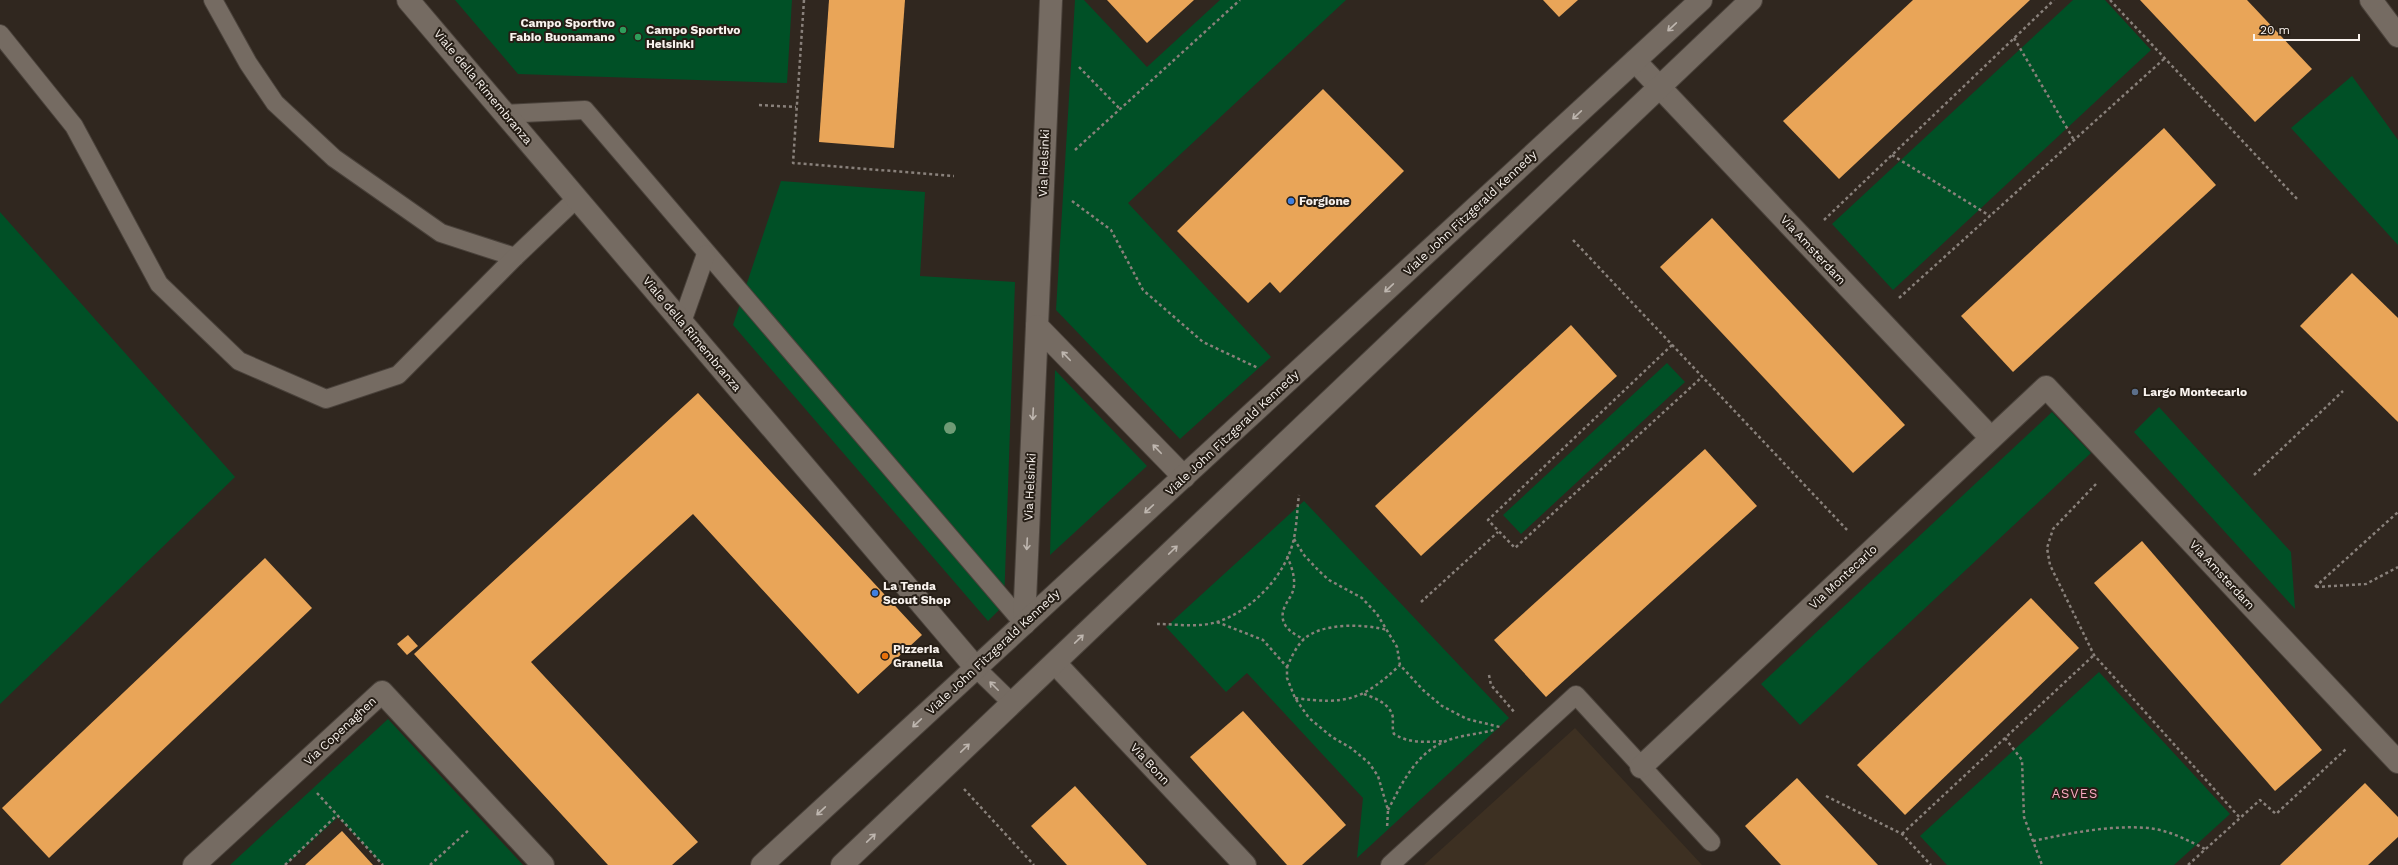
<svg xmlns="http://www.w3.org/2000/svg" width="2398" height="865" viewBox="0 0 2398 865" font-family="'Work Sans',sans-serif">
<rect width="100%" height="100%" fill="#30271f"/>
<path fill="#3d3022" d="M1575,728L1702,865H1424Z"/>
<g fill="#005026">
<path d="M455,0H792L787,83L518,74Z"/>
<path d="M1075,0H1084L1147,67L1220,0H1346L1128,203L1271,357L1180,439L1056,310Z"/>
<path d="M2073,0H2105L2151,50L1893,290L1832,224Z"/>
<path d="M2352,76L2398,140V245L2291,128Z"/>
<path d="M781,181L925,192L920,276L1015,282L1004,605L988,621L733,325Z"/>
<path d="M0,212L235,477L0,704Z"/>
<path d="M1667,363L1685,382L1521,534L1503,515Z"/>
<path d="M1055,370L1147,466L1050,555Z"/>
<path d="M2159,407L2291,552L2295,609L2134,432Z"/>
<path d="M2052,412L2091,453L1800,725L1761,684Z"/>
<path d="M1304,501L1509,718L1357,858L1363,798L1247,673L1226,692L1166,627Z"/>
<path d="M2099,672L2230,814L2174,865H1947L1920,836Z"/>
<path d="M388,719L523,865H383L338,817L286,865H230Z"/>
</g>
<g fill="#e9a558">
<path d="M829,0H905L894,148L819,142Z"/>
<path d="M1107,0H1194L1147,43Z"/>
<path d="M1543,0H1578L1559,17Z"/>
<path d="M1913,0H2030L1839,179L1783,121Z"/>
<path d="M2140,0H2247L2312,69L2255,122Z"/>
<path d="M1323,89L1404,171L1280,293L1270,282L1248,303L1177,231Z"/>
<path d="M2164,128L2216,185L2013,372L1961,316Z"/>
<path d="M1712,218L1905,425L1853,473L1660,267Z"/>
<path d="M2352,273L2398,318V422L2300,326Z"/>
<path d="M1571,325L1617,376L1421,556L1375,506Z"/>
<path d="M698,393L922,635L858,694L693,514L531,662L698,842L672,865H608L414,654Z"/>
<path d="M1705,449L1757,506L1546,697L1494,640Z"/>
<path d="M2142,541L2322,750L2275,791L2094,583Z"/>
<path d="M265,558L312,608L49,858L2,808Z"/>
<path d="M2031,598L2079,648L1905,815L1857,765Z"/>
<path d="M408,635L418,646L407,655L397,644Z"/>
<path d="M1243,711L1346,825L1302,865H1287L1190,757Z"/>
<path d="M1797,778L1878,865H1781L1745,826Z"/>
<path d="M2365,783L2398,817V837L2368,865H2280Z"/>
<path d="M1075,786L1147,865H1067L1031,826Z"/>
<path d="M342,831L373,865H305Z"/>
</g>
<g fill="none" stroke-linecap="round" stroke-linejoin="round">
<defs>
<g id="lane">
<path d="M213,0L248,63L275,103L334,158L441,233L515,257L577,198"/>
<path d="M0,34L74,126L159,284L239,361L326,399L398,375L515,257"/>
<path d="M505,114L585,110L1024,624"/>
<path d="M682,322L706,254"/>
<path d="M976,668L1012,703"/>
<path d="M1390,865L1576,695L1711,842"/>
</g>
<g id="street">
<path d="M408,0L976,668"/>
<path d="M1635,61L1991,438"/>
<path d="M1037,326L1051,0"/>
<path d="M1024,624L1037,326L1184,477"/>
<path d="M1055,663L1245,865"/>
<path d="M1641,767L2046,387L2398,762"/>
<path d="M194,865L382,692L543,865"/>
</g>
<g id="secondary">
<path d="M2371,0L2398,36"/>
<path d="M762,865L1701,0"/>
<path d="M842,865L1751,0"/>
</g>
</defs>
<use href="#lane" stroke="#4a423b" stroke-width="20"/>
<use href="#street" stroke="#4a423b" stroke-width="24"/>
<use href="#secondary" stroke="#4a423b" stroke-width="24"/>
<g stroke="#89817b" stroke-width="2.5" stroke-dasharray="3 3" stroke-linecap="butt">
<path d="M804,0L793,163L954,176"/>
<path d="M2110,0L2298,200"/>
<path d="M2014,38L2074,140"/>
<path d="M1079,67L1120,109"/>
<path d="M759,105L796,107"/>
<path d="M1075,150L1240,0"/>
<path d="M1892,155L1990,216"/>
<path d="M1072,201L1111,230L1143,290L1203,342L1258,368"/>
<path d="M1824,220L2054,0"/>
<path d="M1573,240L1849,532"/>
<path d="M1899,298L2165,58"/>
<path d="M1672,345L1488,520L1515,548L1702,377"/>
<path d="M2254,475L2343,391"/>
<path d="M2096,484L2053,529L2047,548L2050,565L2094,655L2240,818"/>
<path d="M1294,539L1304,555L1319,571L1329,580L1362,598L1377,614L1397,647L1400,665L1423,690L1442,706L1467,719L1500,727"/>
<path d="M1287,556C1291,565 1295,576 1294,586C1293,595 1288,599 1285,606C1277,623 1290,633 1304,639"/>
<path d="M2315,587L2398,512"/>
<path d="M2316,587L2366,584L2398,567"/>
<path d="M1421,602L1498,532"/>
<path d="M1217,622L1263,640L1287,667V678L1295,698L1309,718L1332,737L1351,748L1369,763L1378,776L1388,810L1387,829"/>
<path d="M1157,624C1176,624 1198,628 1217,622C1252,611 1287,574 1294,538C1297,524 1297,509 1299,495"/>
<path d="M1287,667C1291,658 1296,647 1303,640C1321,622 1365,624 1387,630"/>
<path d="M1489,675L1491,685L1515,713"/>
<path d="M1364,694C1375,698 1391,704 1393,718C1393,723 1392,728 1394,734C1410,744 1427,742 1445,741"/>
<path d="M1295,698C1346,705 1363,700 1400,665"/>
<path d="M2005,738L2022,760L2024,817L2042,865"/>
<path d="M964,789L1034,865"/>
<path d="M317,793L383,865"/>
<path d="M1826,796L1902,834L1931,865"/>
<path d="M1388,810C1402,783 1416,753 1446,741C1460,735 1479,734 1494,730"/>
<path d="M1902,834L2094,655"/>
<path d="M2033,841C2071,833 2109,825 2148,828C2168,830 2188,840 2205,849"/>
<path d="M285,865L337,815"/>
<path d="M430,865L470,829"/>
<path d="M2188,865L2260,800L2276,814L2346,749"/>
</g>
<use href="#lane" stroke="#756b62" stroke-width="18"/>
<use href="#street" stroke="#756b62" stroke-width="22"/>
<use href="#secondary" stroke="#756b62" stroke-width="22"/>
</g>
<circle fill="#6e9b75" cx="950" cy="428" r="6"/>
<defs><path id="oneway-shaft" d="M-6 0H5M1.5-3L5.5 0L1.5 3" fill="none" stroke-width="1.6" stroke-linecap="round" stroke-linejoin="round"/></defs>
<g stroke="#beb6af">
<use href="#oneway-shaft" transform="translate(1672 27) rotate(137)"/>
<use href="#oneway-shaft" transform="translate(1577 115) rotate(137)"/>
<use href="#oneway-shaft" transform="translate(1389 288) rotate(137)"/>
<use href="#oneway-shaft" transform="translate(1066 356) rotate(-134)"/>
<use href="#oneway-shaft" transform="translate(1033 414) rotate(93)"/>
<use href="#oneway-shaft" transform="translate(1157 449) rotate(-134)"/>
<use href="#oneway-shaft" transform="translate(1149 509) rotate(137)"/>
<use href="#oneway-shaft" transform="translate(1027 544) rotate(93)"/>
<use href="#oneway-shaft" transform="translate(1173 550) rotate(-44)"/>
<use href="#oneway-shaft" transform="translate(1079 639) rotate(-44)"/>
<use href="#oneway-shaft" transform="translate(994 686) rotate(-135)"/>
<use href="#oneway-shaft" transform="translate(917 723) rotate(137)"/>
<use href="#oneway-shaft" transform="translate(965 748) rotate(-44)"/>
<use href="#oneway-shaft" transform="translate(821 811) rotate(137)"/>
<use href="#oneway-shaft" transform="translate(871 838) rotate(-44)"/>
</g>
<g fill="#2e9e5b" stroke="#261e16" stroke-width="1.5">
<circle cx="623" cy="30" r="4"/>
<circle cx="638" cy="37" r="4"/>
</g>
<g fill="#3f7fe0" stroke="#261e16" stroke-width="1.5">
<circle cx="1291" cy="201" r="4"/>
<circle cx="875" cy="593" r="4"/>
</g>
<circle fill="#5c6f8a" stroke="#261e16" stroke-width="1.5" cx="2135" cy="392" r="4"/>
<circle fill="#e8710a" stroke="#261e16" stroke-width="1.5" cx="885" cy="656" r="4"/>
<g text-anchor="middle" stroke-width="4" stroke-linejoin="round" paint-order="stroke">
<g font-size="12" font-weight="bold" fill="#f9f3ee" stroke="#261e16" text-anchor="start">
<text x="615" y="27" text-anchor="end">Campo Sportivo<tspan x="615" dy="14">Fabio Buonamano</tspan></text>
<text x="646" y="34">Campo Sportivo<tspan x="646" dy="14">Helsinki</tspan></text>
<text x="1299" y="205">Forgione</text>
<text x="2143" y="396">Largo Montecarlo</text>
<text x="883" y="590">La Tenda<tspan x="883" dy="14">Scout Shop</tspan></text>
<text x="893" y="653">Pizzeria<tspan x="893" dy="14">Granella</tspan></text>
</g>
<g font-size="12" fill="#f9f3ee" stroke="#261e16">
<text transform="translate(483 87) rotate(50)" y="4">Viale della Rimembranza</text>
<text transform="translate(1044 163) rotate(-88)" y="4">Via Helsinki</text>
<text transform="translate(1470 213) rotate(-43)" y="4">Viale John Fitzgerald Kennedy</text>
<text transform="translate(1813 250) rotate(47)" y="4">Via Amsterdam</text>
<text transform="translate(692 334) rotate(50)" y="4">Viale della Rimembranza</text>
<text transform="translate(1232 433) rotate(-43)" y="4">Viale John Fitzgerald Kennedy</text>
<text transform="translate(1030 487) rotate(-87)" y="4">Via Helsinki</text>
<text transform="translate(2222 575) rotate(47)" y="4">Via Amsterdam</text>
<text transform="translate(1843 577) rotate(-43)" y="4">Via Montecarlo</text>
<text transform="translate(993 652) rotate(-43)" y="4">Viale John Fitzgerald Kennedy</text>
<text transform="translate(340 731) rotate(-43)" y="4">Via Copenaghen</text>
<text transform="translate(1150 764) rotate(47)" y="4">Via Bonn</text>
</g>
<g font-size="13" letter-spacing="1" fill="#fba9c1" stroke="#261e16">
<text x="2075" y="798">ASVES</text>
</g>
</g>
<path d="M2254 34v6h105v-6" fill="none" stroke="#f9f3ee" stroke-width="2"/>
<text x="2260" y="34" font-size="12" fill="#f9f3ee" stroke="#261e16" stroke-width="3" paint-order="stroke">20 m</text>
</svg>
